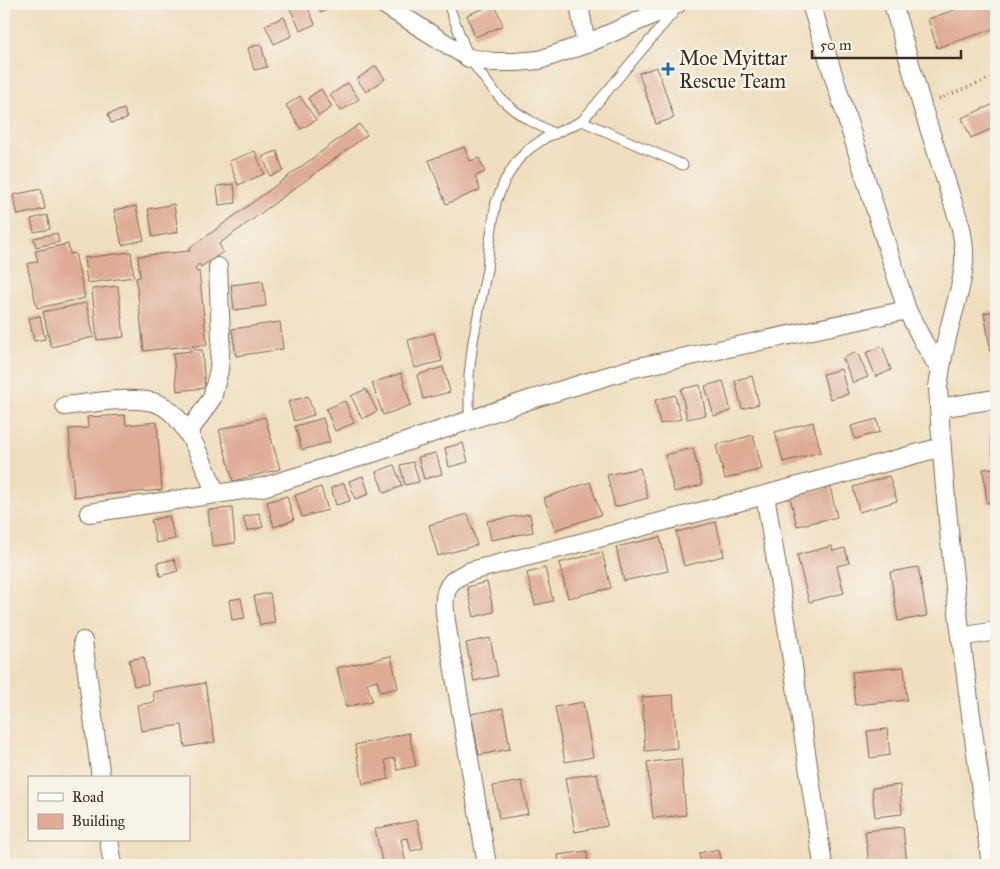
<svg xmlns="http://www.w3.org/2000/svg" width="1000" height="869" viewBox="0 0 1000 869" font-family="'IM FELL Great Primer',serif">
<rect width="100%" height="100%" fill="#f7f3e8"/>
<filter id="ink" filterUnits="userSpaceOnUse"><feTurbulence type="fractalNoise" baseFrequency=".02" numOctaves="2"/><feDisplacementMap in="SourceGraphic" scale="10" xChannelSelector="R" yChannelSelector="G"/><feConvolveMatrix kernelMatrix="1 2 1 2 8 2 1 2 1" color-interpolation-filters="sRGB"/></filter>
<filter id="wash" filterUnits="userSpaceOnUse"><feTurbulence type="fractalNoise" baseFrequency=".0096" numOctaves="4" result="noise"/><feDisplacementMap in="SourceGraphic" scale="20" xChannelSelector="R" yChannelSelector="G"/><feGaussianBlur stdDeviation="1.12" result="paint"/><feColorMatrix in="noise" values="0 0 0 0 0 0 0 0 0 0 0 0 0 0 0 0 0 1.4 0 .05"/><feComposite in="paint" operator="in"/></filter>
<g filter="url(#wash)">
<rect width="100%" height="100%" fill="#f0debe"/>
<g id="blocks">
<g fill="#deab95">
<path d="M296,4H306L315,24L301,31L289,7Z"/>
<path d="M316,4H335L336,5L321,13Z"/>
<path d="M495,4L503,26L475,37L467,15Z"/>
<path d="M972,4H996V28L937,48L928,19Z"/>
<path d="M284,17L292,36L274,44L265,25Z"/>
<path d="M261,44L267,67L254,70L248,48Z"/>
<path d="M376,66L385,79L366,92L357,79Z"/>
<path d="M657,67L674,118L656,124L639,73Z"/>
<path d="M348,83L359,99L341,111L330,95Z"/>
<path d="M321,89L332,107L319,116L308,98Z"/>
<path d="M300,96L316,120L301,129L286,105Z"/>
<path d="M994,104L996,110V127L971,138L962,118Z"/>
<path d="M124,109L127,119L111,123L108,114Z"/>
<path d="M359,124L367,135L219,244L223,252L201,267L199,264L195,268L196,272L199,271L207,345L192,346L196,350H202L205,388L177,391L173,353L192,351L188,346L144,351L136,278L140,277L138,256L190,251L189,248L211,233Z"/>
<path d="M464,147L470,161L479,158L485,172L475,176L480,190L446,204L429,160Z"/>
<path d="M255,151L264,174L238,185L229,161Z"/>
<path d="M277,151L283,171L270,176L263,156Z"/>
<path d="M234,184L236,203L219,205L217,186Z"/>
<path d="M41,189L45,209L18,215L13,195Z"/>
<path d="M174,204L178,232L153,237L148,209Z"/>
<path d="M136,206L144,240L122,245L114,210Z"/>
<path d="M47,215L50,229L34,232L31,219Z"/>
<path d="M57,233L59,242L36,247L34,238Z"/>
<path d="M68,244L70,254L75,253L85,298L37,308L27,264L38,261L35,251Z"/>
<path d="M131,252L134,277L87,283L84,258Z"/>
<path d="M263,281L266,306L234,310L231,285Z"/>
<path d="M118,286L124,337L97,340L92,289Z"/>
<path d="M86,303L94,337L51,347L43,312Z"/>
<path d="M996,311V364L993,365L984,313Z"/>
<path d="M40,316L45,339L34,341L29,318Z"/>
<path d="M280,322L283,349L236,356L232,329Z"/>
<path d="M434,333L442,361L415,368L408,340Z"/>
<path d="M882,346L891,370L876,377L866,353Z"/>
<path d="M857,352L868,377L853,383L843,358Z"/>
<path d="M443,367L450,392L423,399L417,375Z"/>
<path d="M841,369L848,394L830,399L823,374Z"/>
<path d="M401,373L411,405L383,415L372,383Z"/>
<path d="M752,376L759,404L742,409L735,380Z"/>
<path d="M723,381L731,411L714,416L705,386Z"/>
<path d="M700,385L706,415L687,419L681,389Z"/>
<path d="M366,389L377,411L362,419L351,396Z"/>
<path d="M675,395L681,419L660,424L655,400Z"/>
<path d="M308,396L314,415L294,421L288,402Z"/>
<path d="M345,401L354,423L335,431L326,409Z"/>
<path d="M125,415L126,425L157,422L162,490L74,497L69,429L88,428L87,417Z"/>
<path d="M265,417L280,469L233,481L219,430Z"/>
<path d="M323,418L330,442L302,450L295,426Z"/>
<path d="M877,419L880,432L855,439L851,426Z"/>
<path d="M813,422L821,452L783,462L775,432Z"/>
<path d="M996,432V465H994L990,433Z"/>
<path d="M753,435L762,469L725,479L716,445Z"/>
<path d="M463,443L468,462L449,467L445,448Z"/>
<path d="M693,448L702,485L674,492L665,455Z"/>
<path d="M436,453L442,474L424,479L418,457Z"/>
<path d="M413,462L419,482L405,485L400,465Z"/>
<path d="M394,465L402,486L384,493L376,472Z"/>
<path d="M640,468L648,498L615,507L607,475Z"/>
<path d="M996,468V502L987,503L983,469Z"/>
<path d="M363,476L369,494L355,499L349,481Z"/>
<path d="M889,476L897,501L859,512L853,487Z"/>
<path d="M590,482L601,515L555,530L544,498Z"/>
<path d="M344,483L350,501L336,505L331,488Z"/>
<path d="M321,487L328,510L302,517L295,495Z"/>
<path d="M830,487L837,517L797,526L790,497Z"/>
<path d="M287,496L294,520L274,527L267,502Z"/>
<path d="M232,508L235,543L212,546L208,510Z"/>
<path d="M259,513L263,527L247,531L243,517Z"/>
<path d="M468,514L477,545L438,556L429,525Z"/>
<path d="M530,514L533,532L491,540L487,521Z"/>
<path d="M169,516L175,539L156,543L151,520Z"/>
<path d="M716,522L724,556L684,566L676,532Z"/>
<path d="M660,537L668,571L624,581L616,547Z"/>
<path d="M832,546L833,551L845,548L849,563L837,566L844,593L809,602L797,555Z"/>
<path d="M602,552L611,588L568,598L559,563Z"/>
<path d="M174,559L178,571L160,576L157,563Z"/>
<path d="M918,567L927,616L898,621L890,572Z"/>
<path d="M545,568L553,601L535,605L527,573Z"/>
<path d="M487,582L494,612L474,617L467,587Z"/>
<path d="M270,593L275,623L260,625L254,596Z"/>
<path d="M241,598L245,618L232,620L229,600Z"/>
<path d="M490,638L498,676L474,681L466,643Z"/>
<path d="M391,656L398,688L380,692L377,680L367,683L372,701L346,707L337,668Z"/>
<path d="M144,657L148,684L134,686L129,660Z"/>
<path d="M904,667L907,700L855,705L852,672Z"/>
<path d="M205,683L215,742L185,747L182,725L141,731L137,705L155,702L153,692Z"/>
<path d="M673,695L677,748L645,751L642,697Z"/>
<path d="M583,702L593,757L565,762L555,707Z"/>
<path d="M503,708L510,749L479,755L471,714Z"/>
<path d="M887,729L890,755L870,758L867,731Z"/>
<path d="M409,733L416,766L397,770L395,758L385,760L389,779L363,784L355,745Z"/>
<path d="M681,759L686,815L653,818L647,762Z"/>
<path d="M597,773L607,826L575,832L565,778Z"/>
<path d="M522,781L528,814L499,819L493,786Z"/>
<path d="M900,785L902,814L875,817L872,788Z"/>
<path d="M417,820L423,848L411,851L408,838L401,839L406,864L400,865H383L375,829Z"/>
<path d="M903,827L907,865H869L865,831Z"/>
<path d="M719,849L722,865H701L699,853Z"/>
<path d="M587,851L588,865H559L558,855Z"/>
</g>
</g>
</g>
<g filter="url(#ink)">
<use href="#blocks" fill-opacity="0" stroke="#7a6956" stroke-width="1"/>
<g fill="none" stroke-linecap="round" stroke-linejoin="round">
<defs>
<g id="lane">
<path d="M448,4L469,58L489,85L501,99L515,111L529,120L555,134"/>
<path d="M582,121L683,165"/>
<path d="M469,420V375L473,341L487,269L489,247L496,202L505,180L517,161L529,149L545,138L582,121L678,7"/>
</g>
<g id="street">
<path d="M383,4L469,58L493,62H516L539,60L586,44L677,4"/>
<path d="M579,4L586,44"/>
<path d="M811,4L907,310L924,343L940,370"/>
<path d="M893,4L922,106L961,228C963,240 965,250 964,262C963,283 956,302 951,322C945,343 941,365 938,387C946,547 970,706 991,865"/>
<path d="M65,406C92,403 127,396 153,402C185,409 205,468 216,494"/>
<path d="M939,408L996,399"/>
<path d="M188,433L212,398L219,370L221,338L218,267"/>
<path d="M765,495L788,633L823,865"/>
<path d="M89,513L263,487L373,453L529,400L634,368L907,310"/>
<path d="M960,637L996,631"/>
<path d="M83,641L101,778"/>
<path d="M109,840L113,865"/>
<path d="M487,865L449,641C447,624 439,596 451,583C456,577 464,574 471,571L765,495L942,447"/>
</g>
</defs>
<use href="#lane" stroke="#7a6956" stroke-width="11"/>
<use href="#street" stroke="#7a6956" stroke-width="20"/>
<path stroke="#7a6956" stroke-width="3" stroke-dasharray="1 4" stroke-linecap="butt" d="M939,99L996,76"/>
<use href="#lane" stroke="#fff" stroke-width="9"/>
<use href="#street" stroke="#fff" stroke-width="18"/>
</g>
</g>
<path fill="#1f6fb2" stroke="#f7f3e8" stroke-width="2" d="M665.5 61.5h5v5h5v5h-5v5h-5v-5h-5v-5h5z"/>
<g text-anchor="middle" stroke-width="5" stroke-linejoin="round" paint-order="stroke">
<g font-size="20" fill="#3b2a1e" stroke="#f7f3e8" text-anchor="start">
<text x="679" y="65">Moe Myittar<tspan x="679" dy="23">Rescue Team</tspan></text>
</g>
</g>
<rect width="1000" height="869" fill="none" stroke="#f7f3e8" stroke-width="20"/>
<rect x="28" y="776" width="162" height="65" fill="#f7f3e8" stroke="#aca397"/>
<rect x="38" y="793" width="25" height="8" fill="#ffffff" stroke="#aca397"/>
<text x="72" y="802" font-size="15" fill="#3b2a1e">Road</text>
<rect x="38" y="814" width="25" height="15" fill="#deab95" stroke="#aca397"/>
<text x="72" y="826" font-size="15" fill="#3b2a1e">Building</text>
<path d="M812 50v8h149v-8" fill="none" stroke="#3b2a1e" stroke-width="2.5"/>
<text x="820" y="50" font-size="15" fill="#3b2a1e" stroke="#f7f3e8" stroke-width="4" paint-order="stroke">50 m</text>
</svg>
